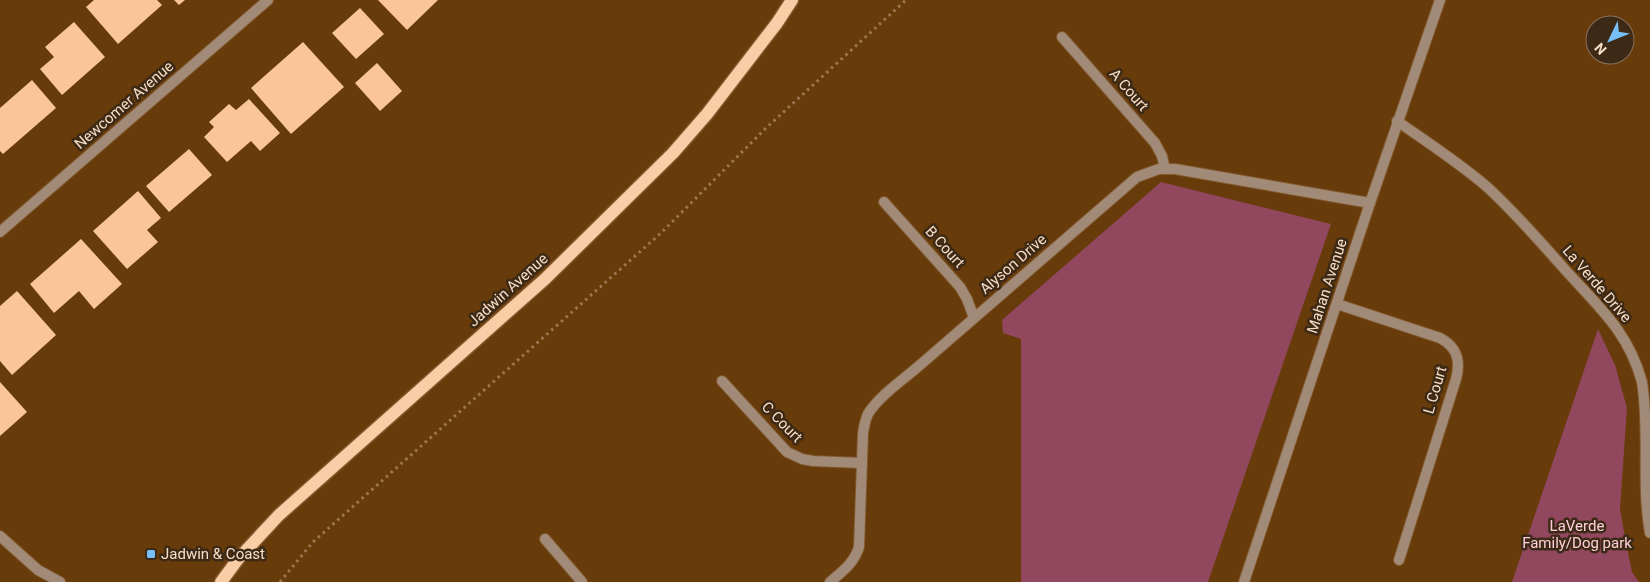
<svg xmlns="http://www.w3.org/2000/svg" width="1650" height="582" viewBox="0 0 1650 582" font-family="Roboto,sans-serif">
<rect width="100%" height="100%" fill="#673b0a"/>
<g fill="#91475d">
<path d="M1161,182L1331,224L1208,582H1021V339L1003,333L1002,320Z"/>
<path d="M1598,329L1615,365L1627,408L1620,509L1626,543L1632,572L1639,582H1512Z"/>
</g>
<g fill="#fac697">
<path d="M94,0H157L162,5L118,44L86,7Z"/>
<path d="M174,0H185L179,5Z"/>
<path d="M378,0H438L407,30Z"/>
<path d="M360,8L384,34L356,59L332,33Z"/>
<path d="M74,22L105,57L62,95L40,69L54,57L45,47Z"/>
<path d="M303,42L344,87L291,134L251,88Z"/>
<path d="M377,63L402,91L380,111L355,83Z"/>
<path d="M32,80L56,108L3,154L0,151V108Z"/>
<path d="M249,99L280,133L260,151L251,141L227,162L204,137L214,127L209,122L229,104L236,110Z"/>
<path d="M189,149L212,175L169,212L146,186Z"/>
<path d="M138,191L161,218L147,230L158,242L127,269L93,231Z"/>
<path d="M81,239L122,284L94,309L79,291L54,313L30,284Z"/>
<path d="M17,291L56,335L12,375L0,361V306Z"/>
<path d="M0,382L27,412L0,436Z"/>
</g>
<g fill="none" stroke-linecap="round" stroke-linejoin="round">
<defs>
<g id="street">
<path d="M1062,37L1155,143L1162,156L1165,169"/>
<path d="M1397,121C1427,142 1458,162 1486,186C1516,213 1542,244 1569,274C1602,310 1629,334 1642,382C1650,432 1641,483 1650,533"/>
<path d="M884,202L960,287L967,299L974,318"/>
<path d="M0,232L268,0"/>
<path d="M1337,304L1440,338C1457,347 1461,360 1456,379L1399,560"/>
<path d="M722,381L787,452L802,459L813,461L862,463"/>
<path d="M0,536L38,570L60,582"/>
<path d="M545,539L582,582"/>
<path d="M830,582C843,571 854,563 859,547L863,433C864,427 865,420 868,414C879,396 904,379 920,365L1137,177L1159,169H1175L1370,203"/>
<path d="M1244,582L1370,203L1440,0"/>
</g>
<path id="primary" d="M221,582L238,559L279,515L545,279L673,153L707,114L777,23L792,0"/>
</defs>
<use href="#street" stroke="#81582c" stroke-width="12"/>
<use href="#primary" stroke="#81582c" stroke-width="15"/>
<path stroke="#9d7851" stroke-width="3" stroke-dasharray="2.5 4" stroke-linecap="butt" d="M280,582L313,542L661,233L766,128L906,0"/>
<use href="#street" stroke="#a18b78" stroke-width="10"/>
<use href="#primary" stroke="#f9cda6" stroke-width="12"/>
</g>
<rect fill="#77bff7" stroke="#3c2916" stroke-width="2" x="146" y="549" width="10" height="10" rx="2.5"/>
<g text-anchor="middle" stroke-width="5" stroke-linejoin="round" paint-order="stroke">
<g font-size="15" fill="#f8dec7" stroke="#3c2916">
<text transform="translate(1129 90) rotate(49)" y="5">A Court</text>
<text transform="translate(124 105) rotate(-41)" y="5">Newcomer Avenue</text>
<text transform="translate(945 247) rotate(48)" y="5">B Court</text>
<text transform="translate(1013 264) rotate(-41)" y="5">Alyson Drive</text>
<text transform="translate(1597 284) rotate(49)" y="5">La Verde Drive</text>
<text transform="translate(1327 286) rotate(-72)" y="5">Mahan Avenue</text>
<text transform="translate(508 290) rotate(-42)" y="5">Jadwin Avenue</text>
<text transform="translate(1435 390) rotate(-74)" y="5">L Court</text>
<text transform="translate(782 422) rotate(45)" y="5">C Court</text>
</g>
<g font-size="15" fill="#fecfda" stroke="#3c2916">
<text x="1577" y="531">LaVerde<tspan x="1577" dy="17">Family/Dog park</tspan></text>
</g>
<g font-size="15" fill="#f8dec7" stroke="#3c2916" text-anchor="start">
<text x="161" y="559">Jadwin &amp; Coast</text>
</g>
</g>
<g transform="translate(1610 40) rotate(227)"><circle r="24" fill="#3c2916" stroke="#87715d"/>
<path d="M0-4L9 19L0 12L-9 19Z" fill="#77bff7"/>
<text y="-8" font-size="14" font-weight="bold" text-anchor="middle" fill="#f8dec7">N</text>
</g>
</svg>
